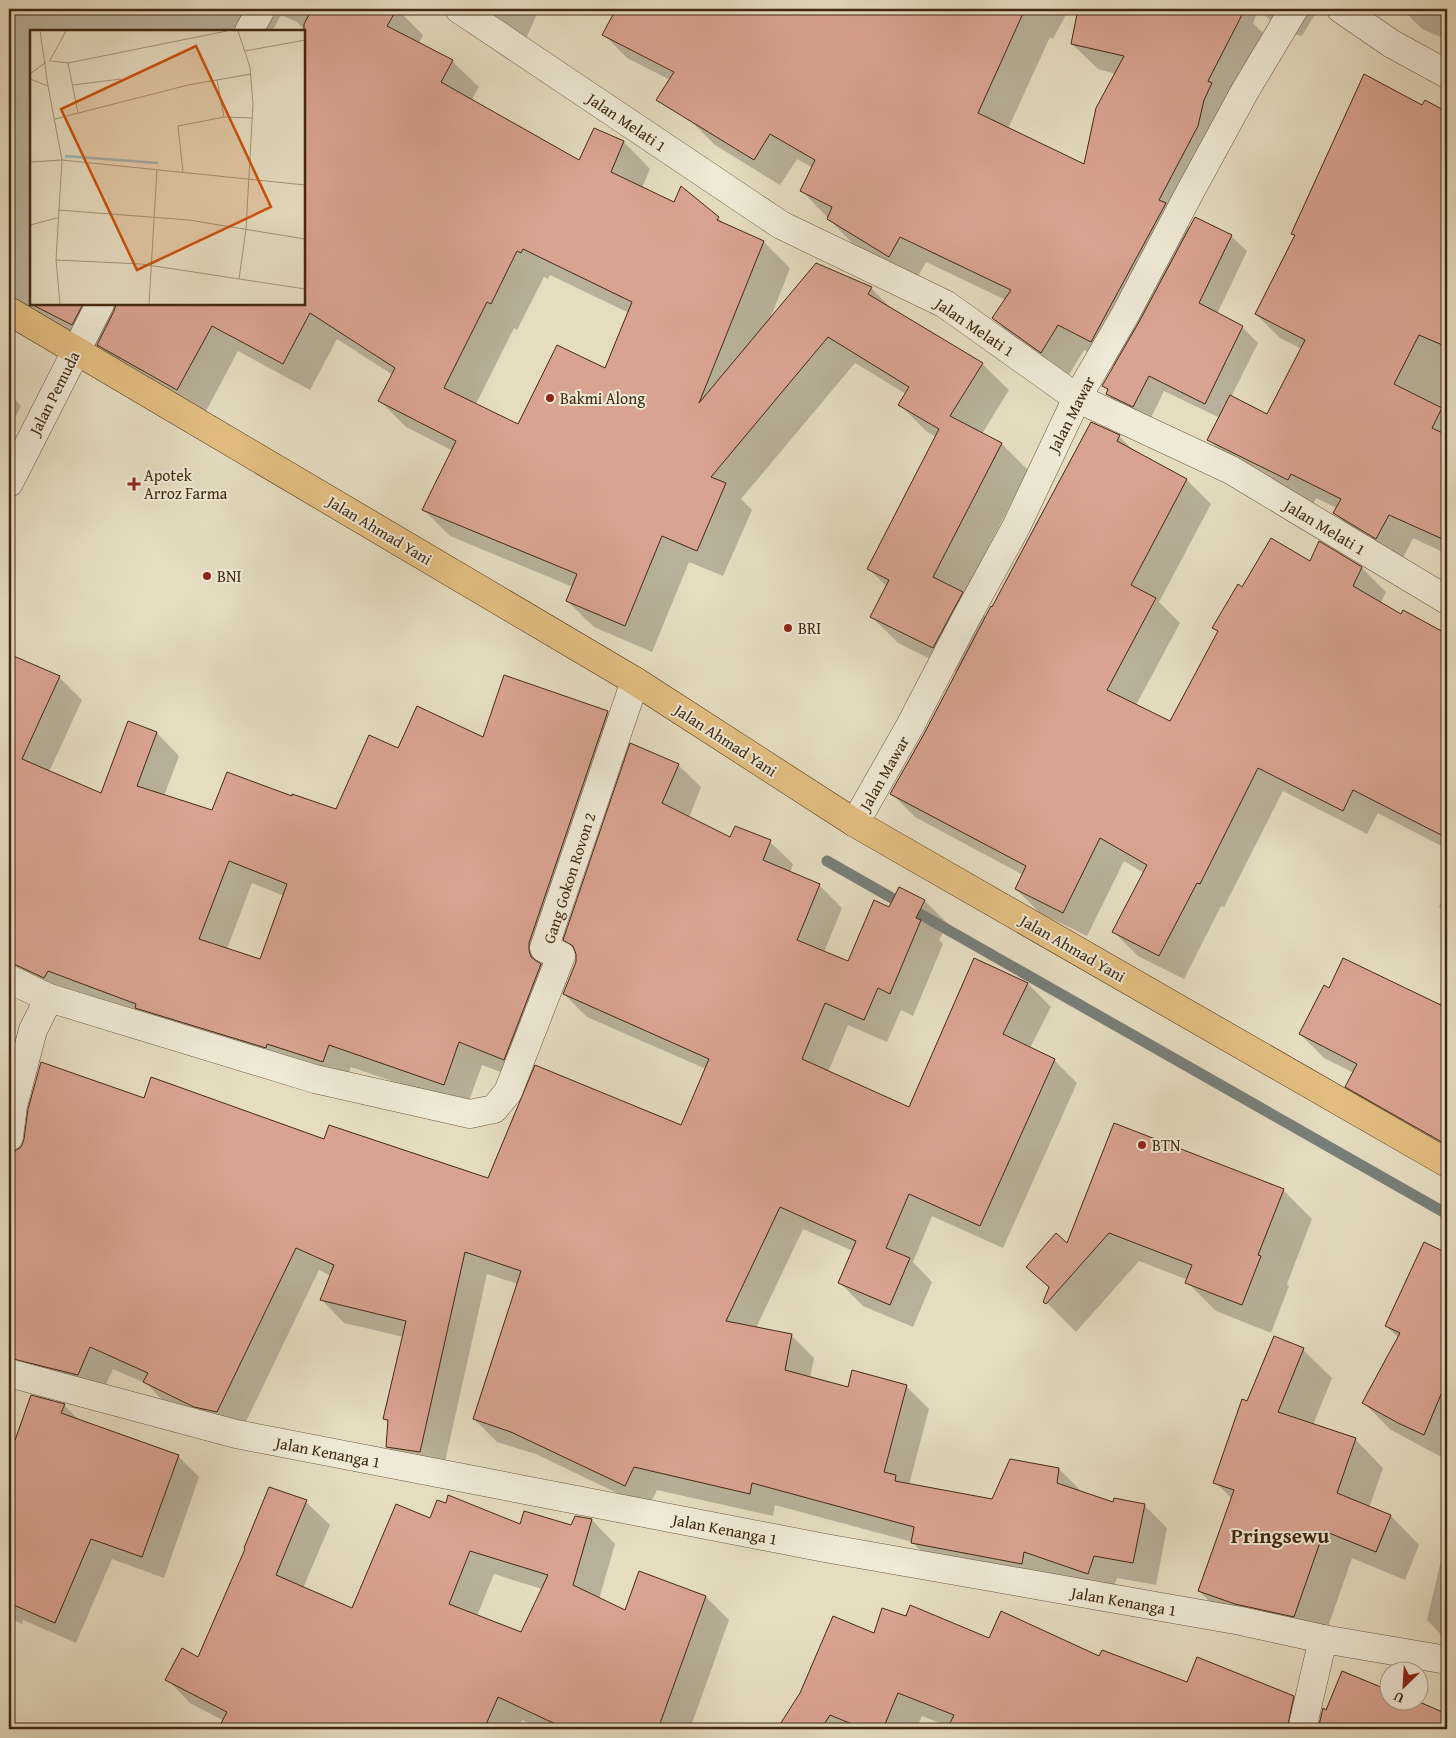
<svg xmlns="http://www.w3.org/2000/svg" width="1456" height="1738" viewBox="0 0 1456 1738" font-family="'Gentium Book Plus',serif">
<rect width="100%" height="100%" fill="#e6ddc1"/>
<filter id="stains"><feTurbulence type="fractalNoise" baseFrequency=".004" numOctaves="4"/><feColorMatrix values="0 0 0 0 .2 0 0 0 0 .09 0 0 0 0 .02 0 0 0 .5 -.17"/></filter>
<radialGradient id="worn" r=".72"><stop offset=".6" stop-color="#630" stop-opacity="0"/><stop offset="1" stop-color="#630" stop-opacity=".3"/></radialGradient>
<g fill="#0003" fill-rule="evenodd">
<path d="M9,9H397L423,35L419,43L452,61L479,87L471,101L579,162L595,129L624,142L650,169L642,188L674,204L718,218L725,225L764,242L790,268L770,319L871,288L894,311L982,364L1009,390L982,434L1002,444L1028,470L964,595L986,617L1119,436L1135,452L1187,480L1211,504L1159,602L1180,623L1136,705L1170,722L1218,632L1214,628L1242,588L1310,562L1320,543L1362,568L1386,592L1380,604L1401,616L1443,633L1447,624V849L1378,813L1367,834L1283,791L1224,907L1221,906L1184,979L1138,956L1114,932L1144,873L1124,861L1087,936L1040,913L1016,889L1023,875L915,817L891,793L957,672L898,643L872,617L887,587L868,568L936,437L926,431L899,404L906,394L855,363L741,499L752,510L723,576L689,562L652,652L594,627L567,601L573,587L450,536L424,510L453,451L406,427L380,401L393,375L337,339L310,390L238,351L204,415L125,371L100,347L99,350L9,300ZM281,15L297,22L303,28L301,31H304V304H31V31H272ZM550,275L629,313L606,370L518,425L476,404L514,328L517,330L544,277L548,279Z"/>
<path d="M482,9H539L525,41Z"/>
<path d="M617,9H735L692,91L627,58L604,35Z"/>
<path d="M757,9H1069L1053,39L1050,37L1008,129L1085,165L1116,74L1098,69L1072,44L1080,9H1259L1253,23L1269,39L1186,224L1190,228L1231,236L1247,251L1217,314L1242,327L1258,343L1231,397L1268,416L1302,349L1280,338L1256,314L1296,236L1293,233L1423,106L1425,102L1447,113V554L1413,538L1401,562L1359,537L1335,513L1337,508L1316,498L1313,504L1233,464L1209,440L1220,418L1164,391L1149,422L1123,409L1107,394L1109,391L1103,386L1115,366L1084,350L1067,378L1019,344L994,318L1006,300L926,262L915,282L854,245L802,191L813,168L797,159L780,185L715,145L689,119Z"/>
<path d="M1259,9H1318L1302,36L1281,31Z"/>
<path d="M1402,9H1447V40L1422,29Z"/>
<path d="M9,393L21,406L9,430Z"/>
<path d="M9,655L59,677L82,700L49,772L102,795L129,723L157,733L179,756L164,796L213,812L292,798L337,811L399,750L484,738L608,712L631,734L552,966L527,1082L482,1065L467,1107L351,1067L345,1084L9,983ZM252,883L284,896L261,960L227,949Z"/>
<path d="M678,765L701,787L689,818L731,839L770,842L793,864L790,873L819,885L842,908L824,952L849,963L890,908L900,888L925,901L948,924L939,940L943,944L913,1016L901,1010L887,1042L848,1025L828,1072L910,1108L975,959L1028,984L1051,1007L1030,1048L1054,1060L1077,1083L1003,1248L932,1216L913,1262L932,1282L913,1327L863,1306L840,1283L853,1251L803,1229L756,1328L791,1335L814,1358L810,1378L849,1388L906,1386L929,1409L909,1485L993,1501L1059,1469L1082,1492L1114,1504L1144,1505L1167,1528L1156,1585L1117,1578L1111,1596L935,1565L912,1542L775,1505L773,1516L657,1490L648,1508L536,1454L497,1442L474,1419L518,1284L487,1274L442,1475L410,1470L387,1447L389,1423L385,1418L404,1337L344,1323L322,1300L331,1276L319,1270L240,1434L167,1405L147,1384L113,1369L100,1397L9,1380V1095L20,1127L17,1152L144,1099L489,1179L682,1127L706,1069L587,1017L564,994L577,962V951L565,939Z"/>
<path d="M1447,891V915L1439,907Z"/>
<path d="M1330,989L1439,1006L1447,989V1154L1371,1111L1347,1086L1354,1073L1324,1058L1300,1034Z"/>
<path d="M1115,1124L1283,1190L1312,1219L1287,1284L1289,1286L1271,1333L1216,1311L1187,1282L1188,1280L1139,1261L1076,1332L1045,1301L1050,1289L1028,1267L1067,1245Z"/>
<path d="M1425,1244L1447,1254V1460L1391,1430L1364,1403L1399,1338L1386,1326Z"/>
<path d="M1303,1350L1332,1378L1313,1425L1355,1439L1383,1468L1369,1508L1391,1516L1419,1545L1405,1580L1352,1558L1322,1644L1228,1619L1199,1591L1232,1499L1215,1482L1248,1402Z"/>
<path d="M64,1405L80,1421L178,1456L199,1477L164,1578L112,1559L76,1643L23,1620L22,1624L9,1618V1452L11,1454Z"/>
<path d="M306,1502L330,1525L303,1588L353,1609L430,1519L521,1526H572L592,1520L615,1544L599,1599L626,1611L706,1597L729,1620L690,1729H541L522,1720L518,1729H219L224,1721L190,1703L167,1679L199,1658ZM494,1574L542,1589L521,1634L477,1616Z"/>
<path d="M1447,1535V1641L1427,1620Z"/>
<path d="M875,1635L990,1639L1100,1658L1188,1683L1293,1697L1317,1721L1315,1729H949L950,1727L922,1716L916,1729H779L801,1693Z"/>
<path d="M1343,1672L1388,1691V1700H1411L1447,1715V1729H1319L1324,1710L1327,1711Z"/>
</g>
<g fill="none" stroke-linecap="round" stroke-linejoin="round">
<path stroke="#787f7a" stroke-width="11" d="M827,861L1447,1214"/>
</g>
<g fill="#d9a391" stroke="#412912" fill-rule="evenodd">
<path d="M312,9H397L387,26L453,60L441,82L579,160L594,128L624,141L611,172L674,202L681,186L719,217L717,220L764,241L699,403L816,263L872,287L868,294L983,363L950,416L1002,443L933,577L963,592L933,648L870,617L889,580L867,569L939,429L898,405L909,387L828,337L711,477L726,483L697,551L662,536L625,626L566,601L577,574L422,510L456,441L378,401L395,368L310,313L283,364L212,326L177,390L97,345L114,311L116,304H304V24ZM523,249L632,302L605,368L557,345L518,424L444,388L487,302L491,304L517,251L521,253Z"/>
<path d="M616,9H1025L978,113L1084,164L1096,108L1124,56L1071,44L1078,9H1245L1208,81L1212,83L1204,100L1198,126L1159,200L1166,203L1091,342L1058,325L1041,353L992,318L1011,290L900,237L889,257L827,219L832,207L800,191L815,160L770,134L754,160L656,100L674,72L602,35Z"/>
<path d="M1364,74L1422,105L1425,100L1447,112V347L1419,335L1394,384L1442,408L1432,428L1447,435V541L1389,515L1376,539L1333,513L1341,499L1291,474L1288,480L1207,440L1230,395L1267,414L1305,340L1255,314L1295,235L1291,234Z"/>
<path d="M1195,217L1232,235L1199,303L1243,326L1205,404L1149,376L1133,407L1106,394L1108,389L1102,386L1139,322Z"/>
<path d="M31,304H83L72,325Z"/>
<path d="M1091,422L1120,435L1117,441L1187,479L1131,585L1156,598L1107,690L1170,721L1218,631L1212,628L1238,584L1242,587L1271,538L1310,561L1319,541L1362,567L1353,586L1401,614L1403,610L1447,634V838L1353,790L1343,811L1258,768L1200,884L1197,883L1159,956L1112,932L1147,865L1100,838L1063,913L1015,889L1026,866L890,794L924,734L991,606L992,607Z"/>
<path d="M9,654L60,676L22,759L101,793L128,721L157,732L137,786L212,810L227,772L292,796V794L336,809L369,735L398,748L417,706L483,737L504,675L608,711L529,943V950L531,957L541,964L504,1060L459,1042L444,1085L329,1045L323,1062L267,1044L266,1048L135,1008L136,1004L48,971L44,978L16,965L9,964ZM229,861L287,884L260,959L199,939Z"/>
<path d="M630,743L679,764L662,803L730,837L735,826L771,840L763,860L820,884L797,940L848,961L874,900L889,907L899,887L925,900L916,918L921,920L890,994L878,988L864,1020L825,1003L802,1059L909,1107L974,958L1028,983L1003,1034L1055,1059L980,1226L909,1194L886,1248L910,1258L890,1305L838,1283L856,1241L780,1207L726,1321L792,1334L785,1370L848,1387L852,1370L907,1385L884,1472L896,1475L895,1481L992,1499L1010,1459L1059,1468L1057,1483L1113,1502L1114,1498L1145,1504L1133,1563L1094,1556L1088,1574L1024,1552L1022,1564L911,1543L914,1527L752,1483L750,1494L634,1467L625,1486L511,1432L473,1419L521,1271L465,1252L420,1452L386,1447L388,1420L383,1419L406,1321L320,1300L334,1265L296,1248L217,1412L194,1407L143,1382L148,1373L90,1347L78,1375L9,1358V1152L15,1151L21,1147L24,1139L28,1109L41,1062L144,1098L151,1077L324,1139L329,1125L488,1178L535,1065L681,1125L709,1059L563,994L576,962V954L573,946L563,940Z"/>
<path d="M1343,958L1447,1008V1145L1345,1087L1357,1064L1299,1034L1324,985L1329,988Z"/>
<path d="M1114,1123L1284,1189L1258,1255L1261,1256L1242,1305L1185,1283L1192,1265L1109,1233L1046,1304L1043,1302L1049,1287L1026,1267L1056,1233L1067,1243Z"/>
<path d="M1424,1242L1447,1253V1380L1424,1435L1398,1423L1362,1403L1400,1333L1385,1326Z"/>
<path d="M1274,1336L1304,1348L1278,1412L1356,1438L1337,1493L1391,1515L1376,1552L1324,1531L1294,1617L1235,1604L1198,1591L1234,1490L1213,1483L1242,1399L1247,1401Z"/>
<path d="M31,1395L65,1404L61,1413L179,1455L142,1557L91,1539L55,1623L9,1603V1457Z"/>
<path d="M269,1487L307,1500L276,1575L352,1608L396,1504L430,1518L437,1500L446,1503L448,1495L520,1524L524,1511L571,1525L575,1516L592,1519L573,1585L625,1610L639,1571L706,1596L658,1729H566L498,1697L484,1729H218L227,1712L165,1680L182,1648L198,1657L245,1549L244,1548ZM470,1551L548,1575L521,1632L449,1604Z"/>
<path d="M910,1605L989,1638L1001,1611L1099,1656L1102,1650L1187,1682L1197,1657L1294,1696L1287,1729H947L954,1715L898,1693L883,1729H864L830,1715L821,1729H777L800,1693L833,1616L874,1633L882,1608L906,1616Z"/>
<path d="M1342,1671L1388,1690V1700H1415L1447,1714V1729H1318L1323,1708L1326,1710Z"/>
</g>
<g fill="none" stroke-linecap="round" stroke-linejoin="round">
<defs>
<g id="minor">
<path d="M459,9L781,225L945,304L1077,398L1231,470L1447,600"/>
<path d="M1341,9L1392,44L1447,74"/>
<path d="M249,31L261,9"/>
<path d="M9,483L100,304"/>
<path d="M855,823L910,726L964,622L1016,527L1077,398L1125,315L1190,192L1245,91L1294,9"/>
<path d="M9,979L49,998L315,1079L470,1114L494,1109L508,1092L561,956L544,948L635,681"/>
<path d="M9,1137L13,1106L33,1030L49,998"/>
<path d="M9,1373L236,1434L825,1548L1241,1621L1323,1639L1447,1660"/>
<path d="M1302,1729L1323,1639"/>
</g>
<path id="highway" d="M9,311L635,681L855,823L1447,1163"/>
</defs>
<use href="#minor" stroke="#6a563e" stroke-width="29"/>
<use href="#highway" stroke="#412912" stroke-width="29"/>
<use href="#minor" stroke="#efe9d7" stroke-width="28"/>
<use href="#highway" stroke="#e3be80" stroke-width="28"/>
</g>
<g fill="#8f2418" stroke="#efe9d7" stroke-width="2">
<circle cx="550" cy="398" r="5"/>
<path d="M131.5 476.5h5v5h5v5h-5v5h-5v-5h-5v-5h5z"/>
<circle cx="207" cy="576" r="5"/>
<circle cx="788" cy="628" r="5"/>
<circle cx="1142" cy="1145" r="5"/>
</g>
<g text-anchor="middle" stroke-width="4" stroke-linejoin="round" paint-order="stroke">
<g font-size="16" fill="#412912" stroke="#efe9d7">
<text transform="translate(627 122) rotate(34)" y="6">Jalan Melati 1</text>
<text transform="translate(975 327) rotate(34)" y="6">Jalan Melati 1</text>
<text transform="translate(54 393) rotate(-63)" y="6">Jalan Pemuda</text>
<text transform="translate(1071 414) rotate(-63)" y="6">Jalan Mawar</text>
<text transform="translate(1325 527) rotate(31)" y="6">Jalan Melati 1</text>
<text transform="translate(380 530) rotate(31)" y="6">Jalan Ahmad Yani</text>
<text transform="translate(726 740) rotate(33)" y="6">Jalan Ahmad Yani</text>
<text transform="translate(884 773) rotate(-60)" y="6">Jalan Mawar</text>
<text transform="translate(569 878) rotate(-72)" y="6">Gang Gokon Rovon 2</text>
<text transform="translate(1073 948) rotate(30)" y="6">Jalan Ahmad Yani</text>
<text transform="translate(328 1452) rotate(11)" y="6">Jalan Kenanga 1</text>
<text transform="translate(725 1529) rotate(11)" y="6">Jalan Kenanga 1</text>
<text transform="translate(1124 1601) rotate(10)" y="6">Jalan Kenanga 1</text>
</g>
<g font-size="16" fill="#412912" stroke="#efe9d7" text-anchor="start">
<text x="560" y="404">Bakmi Along</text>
<text x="144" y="481">Apotek<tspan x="144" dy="18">Arroz Farma</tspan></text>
<text x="217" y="582">BNI</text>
<text x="798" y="634">BRI</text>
<text x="1152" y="1151">BTN</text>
</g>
<g font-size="21" font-weight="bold" fill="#412912" stroke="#efe9d7">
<text x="1280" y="1543">Pringsewu</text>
</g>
</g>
<g transform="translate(30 30)">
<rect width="275" height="275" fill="#e6ddc1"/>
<path fill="none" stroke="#9db8bf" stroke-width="2.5" d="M35,126L128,133"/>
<path fill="none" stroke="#a4957b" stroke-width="1" d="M10,1L18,56M208,1L220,37L223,74L216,199L209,249M215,21L275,10M21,31L38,33L197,1M19,32L36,1M38,33L48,83M0,44L16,32M0,49L18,56L32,130M187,50L194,87M43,55L91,49M25,89L158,55L221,44M0,132L32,130L275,155M153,142L148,96L194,87L222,88M28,180L159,190L275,209M0,195L27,188M26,230L111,234L275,259M30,274L26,230L32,130M119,274L127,139"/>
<path fill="#cf520d" fill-opacity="0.15" stroke="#cf520d" stroke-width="2.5" d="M166,16L241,177L107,240L31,79Z"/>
<rect width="275" height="275" fill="none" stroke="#412912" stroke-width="2.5"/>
</g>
<rect width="1456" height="1738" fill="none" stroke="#e6ddc1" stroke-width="30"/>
<rect x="10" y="10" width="1436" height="1718" fill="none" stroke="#412912" stroke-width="2.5"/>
<rect x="15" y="15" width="1426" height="1708" fill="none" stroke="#412912"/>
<g transform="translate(1404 1686) rotate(205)"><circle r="24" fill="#efe9d7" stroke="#a99c88"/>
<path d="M0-4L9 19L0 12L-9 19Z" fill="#8f2418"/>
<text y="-8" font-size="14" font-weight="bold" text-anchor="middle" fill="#412912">U</text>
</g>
<rect width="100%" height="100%" filter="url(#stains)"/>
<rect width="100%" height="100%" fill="url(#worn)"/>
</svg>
